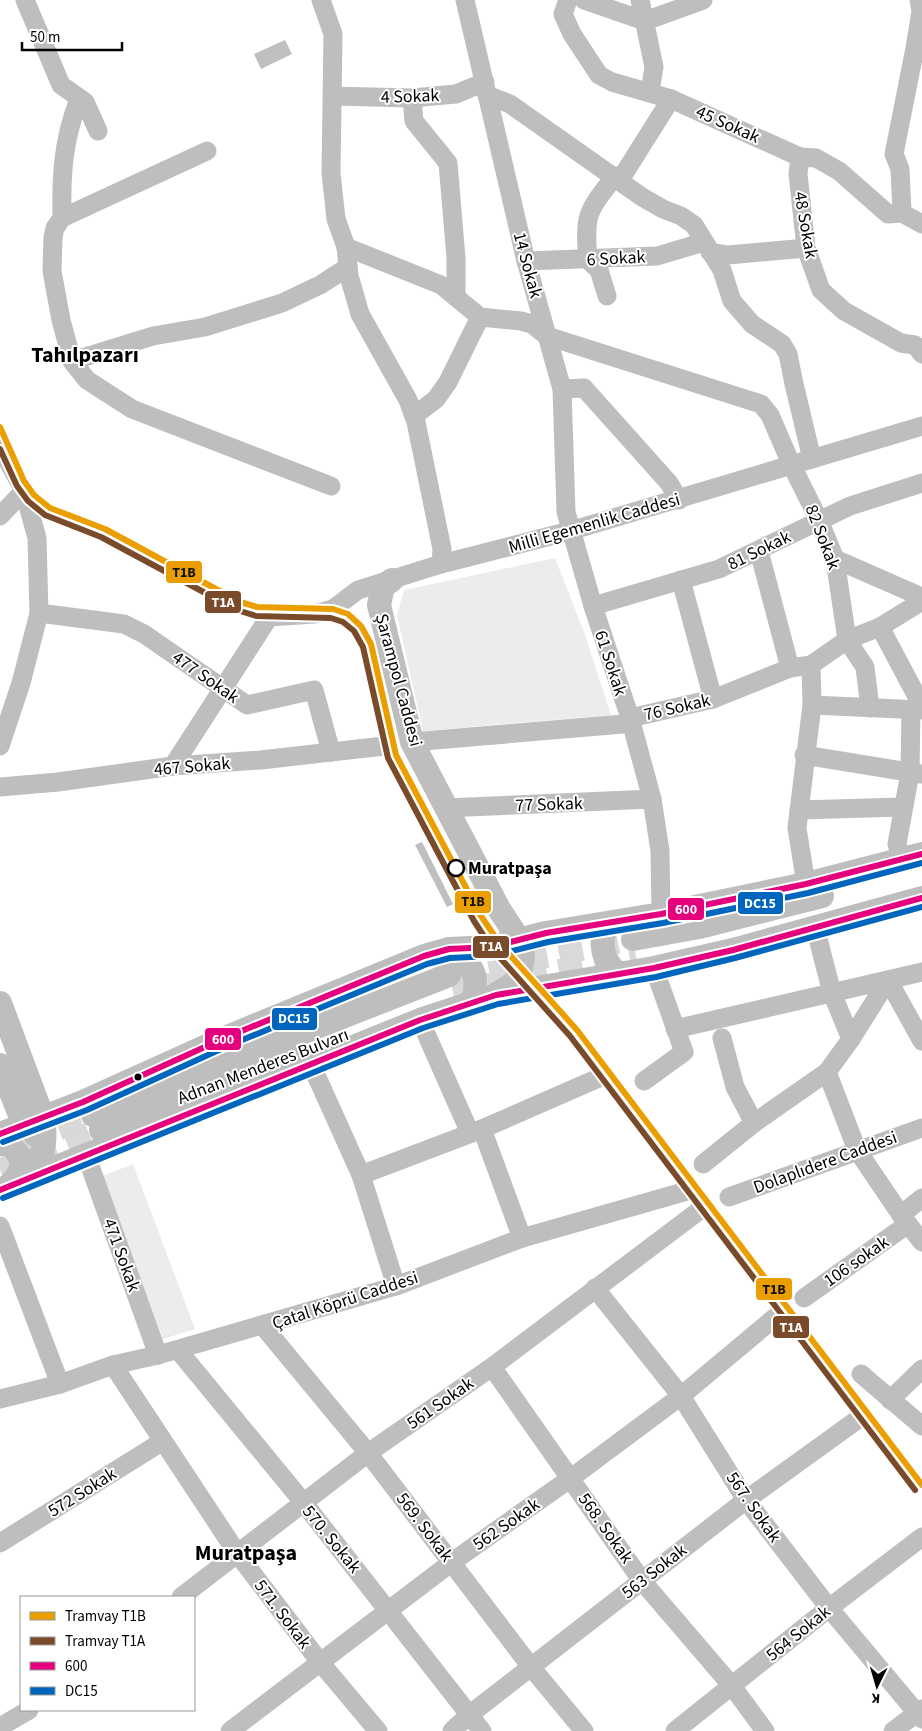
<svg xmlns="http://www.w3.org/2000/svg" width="922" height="1731" viewBox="0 0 922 1731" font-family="'Source Sans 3',sans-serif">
<rect width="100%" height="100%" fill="#fff"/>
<g fill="#ececec">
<path d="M555,558L584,632L611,715L423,731L397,615L404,590Z"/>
<path d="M133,1164L195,1329L163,1339L100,1177Z"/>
</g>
<g fill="#bfbfbf">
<path d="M285,40L292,54L261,69L254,54Z"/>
<path d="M422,842L453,904L447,907L415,845Z"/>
</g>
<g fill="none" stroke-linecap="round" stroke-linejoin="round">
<g stroke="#d9d9d9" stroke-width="24" stroke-dasharray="24 12" stroke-linecap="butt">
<path d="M453,974L633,939"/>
<path d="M453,992L636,956"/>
<path d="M25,1142L93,1115"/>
<path d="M0,1170L101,1130"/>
</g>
<g stroke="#bebebe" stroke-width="19">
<path d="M25,0L61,85L85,102L98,131"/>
<path d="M321,0L333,34L331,173L336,219L346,247L441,285L480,317L521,321L532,324L547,336L761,404L770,415L792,466L819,520L835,559L847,640L865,667L870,708"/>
<path d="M465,0L526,261L562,389L566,512L593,606L630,718L652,799L660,851L661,914"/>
<path d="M568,0L563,14L572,34L599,75L612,82L671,99L800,157L816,158L839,171L888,214L902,213L922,224"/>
<path d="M584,0L645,21L703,0"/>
<path d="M640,0L654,67L650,92"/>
<path d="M487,95L510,104L642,197L663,209L681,216L694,225L722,270L732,301L752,324L782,344L788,354L794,384L812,459"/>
<path d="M333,96L412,98L456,94L485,82"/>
<path d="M412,98L414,121L448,163L456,258V297"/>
<path d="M207,151L62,218L55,228L53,237L52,271L61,320L72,361L87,380L132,409L331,486"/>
<path d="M800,157L798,174L806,248L821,290L844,311L901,343L915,345L922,354"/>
<path d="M620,180L671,99"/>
<path d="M902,213L900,169L894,154L915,48L921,11L919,0"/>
<path d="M62,218C61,174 63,141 79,99"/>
<path d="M346,247L349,276L360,314L408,400L416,422L442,549L441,564"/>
<path d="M710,252L728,255L806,248"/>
<path d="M526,261L657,256L704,242"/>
<path d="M607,296L599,270L588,260C584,214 587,212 615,176"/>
<path d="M72,361L153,336L205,327L282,303L320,285L348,267"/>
<path d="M562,389L584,388L669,483L679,500"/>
<path d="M414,416L436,399L448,382L480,317"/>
<path d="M0,446L24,491L37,538L39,613L21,683L0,746"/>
<path d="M0,516L24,491"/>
<path d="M759,551L790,668"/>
<path d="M835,559L922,597"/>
<path d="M681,580L713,699"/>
<path d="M593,606L719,569L850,506L922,483"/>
<path d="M39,613L124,624L144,634L247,705L314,690L331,752"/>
<path d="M880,627L922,706"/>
<path d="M812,705L922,710"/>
<path d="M412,742L623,724L630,718L713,699L790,668L811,665L847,640L880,627L922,601"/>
<path d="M804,755L921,774"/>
<path d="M173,766L269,617L315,614L333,609L358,590L441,564L570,531L922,426"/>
<path d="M0,787L58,782L173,766L261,760L384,746"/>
<path d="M445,808L652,799"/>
<path d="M799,810L902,807"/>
<path d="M901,859L897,844L910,773L911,709"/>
<path d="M806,884L797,828L812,705L811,665"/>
<path d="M815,927L832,993L851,1039"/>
<path d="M420,1020L470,1133"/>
<path d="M675,1029L922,972"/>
<path d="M722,1038L735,1087L754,1123"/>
<path d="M311,1064L361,1175L396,1286"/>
<path d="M827,1072L857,1150L901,1215L922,1242"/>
<path d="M644,1081L684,1052L654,968"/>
<path d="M482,1129L601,1077"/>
<path d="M86,1155L158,1355"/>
<path d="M703,1164L754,1123L827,1072L851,1039L888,980L922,1041"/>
<path d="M361,1175L482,1129L522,1238"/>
<path d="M729,1197L922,1128"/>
<path d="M901,1215L922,1198"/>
<path d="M0,1226L60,1384"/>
<path d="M595,1288L681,1396L746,1500L829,1608L922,1719"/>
<path d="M804,1298L908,1224"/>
<path d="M263,1326L368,1453L531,1667L584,1731"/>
<path d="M178,1350L303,1502L482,1731"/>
<path d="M113,1365L237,1553L320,1662L378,1731"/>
<path d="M492,1367L642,1581L732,1686L765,1731"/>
<path d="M861,1374L922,1426"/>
<path d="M0,1399L60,1384L113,1365L158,1355L396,1286L522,1238L687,1191"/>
<path d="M890,1400L922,1369"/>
<path d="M0,1543L163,1441"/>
<path d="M181,1597L368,1453L492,1367L700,1210"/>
<path d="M0,1727L29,1710"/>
<path d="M230,1731L452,1562L571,1478L681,1396L779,1314"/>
<path d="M452,1731L469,1715L746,1500L861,1417"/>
<path d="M675,1731L829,1608L922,1537"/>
<path d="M893,1731L922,1709"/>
</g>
<g stroke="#bebebe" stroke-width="24">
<path d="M392,580L383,586L379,605L412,742L499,909L522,944L523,957L520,974L513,984L497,994"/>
<path d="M608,923C598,942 602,962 620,975"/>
<path d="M633,939L699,927L822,896"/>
<path d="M449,949C472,962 481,976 472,1003"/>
<path d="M0,1003L43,1118C47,1142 44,1159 27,1178"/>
<path d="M0,1065L24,1125L36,1135"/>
<path d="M93,1115L449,975"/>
<path d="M101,1130L299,1052"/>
<path d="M0,1134L83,1102L227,1037L424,956L449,949L491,947L546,933L661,914L806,884L922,854"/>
<path d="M0,1144H9C27,1159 24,1172 7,1187"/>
<path d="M0,1190L420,1020L496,995L654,968L733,950L922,898"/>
</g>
<defs>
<g id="bus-1">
<path d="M0,1134L83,1102L227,1037L424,956L449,949L491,947L546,933L661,914L806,884L922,854"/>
<path d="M0,1190L420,1020L496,995L654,968L733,950L922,898"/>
</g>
<g id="bus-2">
<path d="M3,1142L87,1110L230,1045L427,964L450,958L492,956L548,942L663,923L808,893L922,863"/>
<path d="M3,1198L423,1028L498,1004L656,977L735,958L922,907"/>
</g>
</defs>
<use href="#bus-1" stroke="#fff" stroke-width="10"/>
<use href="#bus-2" stroke="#fff" stroke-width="10"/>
<use href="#bus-1" stroke="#e5007d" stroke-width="6"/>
<use href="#bus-2" stroke="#0065bd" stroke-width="6"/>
<defs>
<path id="tram-1" d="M0,427L24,481L34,495L50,508L105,529L240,602L257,607L333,609L348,614L361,626L371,644L396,755L481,916L500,944L577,1030L922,1485"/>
<path id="tram-2" d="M0,449L17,486L28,501L45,515L101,537L237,610L256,616L331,618L343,622L354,631L363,647L388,758L474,921L493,950L570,1036L915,1490"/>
</defs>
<use href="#tram-1" stroke="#fff" stroke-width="10"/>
<use href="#tram-2" stroke="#fff" stroke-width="10"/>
<use href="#tram-1" stroke="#eb9e00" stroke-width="6"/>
<use href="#tram-2" stroke="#7a4b2a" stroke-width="6"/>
</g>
<circle fill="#fff" stroke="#000" stroke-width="2.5" cx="456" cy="868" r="8"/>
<circle fill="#000" stroke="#fff" stroke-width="2" cx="138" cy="1077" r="4.5"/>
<g text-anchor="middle" stroke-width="4" stroke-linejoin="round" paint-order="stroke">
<g font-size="18" fill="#000" stroke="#fff">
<text transform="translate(410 96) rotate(-2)" y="6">4 Sokak</text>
<text transform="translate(728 124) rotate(24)" y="6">45 Sokak</text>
<text transform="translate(806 225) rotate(80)" y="6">48 Sokak</text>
<text transform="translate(616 258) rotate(-3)" y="6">6 Sokak</text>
<text transform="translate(528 265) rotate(75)" y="6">14 Sokak</text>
<text transform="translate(594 523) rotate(-16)" y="6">Milli Egemenlik Caddesi</text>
<text transform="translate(823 537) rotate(69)" y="6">82 Sokak</text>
<text transform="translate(759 550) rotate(-26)" y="6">81 Sokak</text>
<text transform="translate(611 663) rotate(72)" y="6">61 Sokak</text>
<text transform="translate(206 677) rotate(35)" y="6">477 Sokak</text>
<text transform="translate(399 680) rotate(75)" y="6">Şarampol Caddesi</text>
<text transform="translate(677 707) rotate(-13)" y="6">76 Sokak</text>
<text transform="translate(192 766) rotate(-5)" y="6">467 Sokak</text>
<text transform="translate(549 804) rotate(-2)" y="6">77 Sokak</text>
<text transform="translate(263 1066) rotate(-21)" y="6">Adnan Menderes Bulvarı</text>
<text transform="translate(825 1162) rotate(-20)" y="6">Dolaplıdere Caddesi</text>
<text transform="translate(122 1255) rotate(70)" y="6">471 Sokak</text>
<text transform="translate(856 1261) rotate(-35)" y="6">106 sokak</text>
<text transform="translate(345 1300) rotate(-18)" y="6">Çatal Köprü Caddesi</text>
<text transform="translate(440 1403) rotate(-35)" y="6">561 Sokak</text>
<text transform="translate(82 1492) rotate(-32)" y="6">572 Sokak</text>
<text transform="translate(754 1507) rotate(55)" y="6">567. Sokak</text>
<text transform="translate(506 1524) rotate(-35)" y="6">562 Sokak</text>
<text transform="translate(425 1527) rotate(53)" y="6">569. Sokak</text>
<text transform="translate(606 1528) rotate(55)" y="6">568. Sokak</text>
<text transform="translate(332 1539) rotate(51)" y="6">570. Sokak</text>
<text transform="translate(654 1571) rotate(-38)" y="6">563 Sokak</text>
<text transform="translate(283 1614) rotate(53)" y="6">571. Sokak</text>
<text transform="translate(798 1633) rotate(-39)" y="6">564 Sokak</text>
</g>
<g font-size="18" font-weight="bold" fill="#000" stroke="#fff" text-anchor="start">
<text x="468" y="874">Muratpaşa</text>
</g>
<g font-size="22" font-weight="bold" fill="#000" stroke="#fff">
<text x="85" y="362">Tahılpazarı</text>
<text x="246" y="1560">Muratpaşa</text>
</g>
</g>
<g stroke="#fff" stroke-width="2">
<rect x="165" y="560" width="38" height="24" rx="5" fill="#eb9e00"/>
<rect x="204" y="590" width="38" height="24" rx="5" fill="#7a4b2a"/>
<rect x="454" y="890" width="38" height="24" rx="5" fill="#eb9e00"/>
<rect x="737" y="891" width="47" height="24" rx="5" fill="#0065bd"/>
<rect x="667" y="897" width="38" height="24" rx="5" fill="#e5007d"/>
<rect x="472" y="935" width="38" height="24" rx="5" fill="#7a4b2a"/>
<rect x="271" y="1007" width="47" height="24" rx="5" fill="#0065bd"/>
<rect x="204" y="1027" width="38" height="24" rx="5" fill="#e5007d"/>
<rect x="755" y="1277" width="38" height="24" rx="5" fill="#eb9e00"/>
<rect x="772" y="1315" width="38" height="24" rx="5" fill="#7a4b2a"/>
</g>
<g font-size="14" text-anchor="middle" font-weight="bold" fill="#fff">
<text x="223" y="607">T1A</text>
<text x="760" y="908">DC15</text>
<text x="686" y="914">600</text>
<text x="491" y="951">T1A</text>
<text x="294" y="1023">DC15</text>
<text x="223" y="1044">600</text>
<text x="791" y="1332">T1A</text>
</g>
<g font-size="14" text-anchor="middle" font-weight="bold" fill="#111">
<text x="184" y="577">T1B</text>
<text x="473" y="906">T1B</text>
<text x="774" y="1294">T1B</text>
</g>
<rect x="20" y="1596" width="175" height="115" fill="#ffffff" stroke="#999999"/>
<rect x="30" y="1612" width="25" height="8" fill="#eb9e00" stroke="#999999"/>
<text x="65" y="1621" font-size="15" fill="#000000">Tramvay T1B</text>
<rect x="30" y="1637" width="25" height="8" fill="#7a4b2a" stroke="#999999"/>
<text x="65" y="1646" font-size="15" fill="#000000">Tramvay T1A</text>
<rect x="30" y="1662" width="25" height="8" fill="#e5007d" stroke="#999999"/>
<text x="65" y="1671" font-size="15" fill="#000000">600</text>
<rect x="30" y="1687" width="25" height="8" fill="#0065bd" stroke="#999999"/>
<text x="65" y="1696" font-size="15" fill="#000000">DC15</text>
<g transform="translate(877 1686) rotate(185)" stroke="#ffffff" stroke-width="4" paint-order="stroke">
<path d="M0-4L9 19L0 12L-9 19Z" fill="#000000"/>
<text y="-8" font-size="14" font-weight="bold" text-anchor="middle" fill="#000000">K</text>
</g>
<path d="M22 42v8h100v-8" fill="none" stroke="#000000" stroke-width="2.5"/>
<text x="30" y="42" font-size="15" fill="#000000" stroke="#ffffff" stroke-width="4" paint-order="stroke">50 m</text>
</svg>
